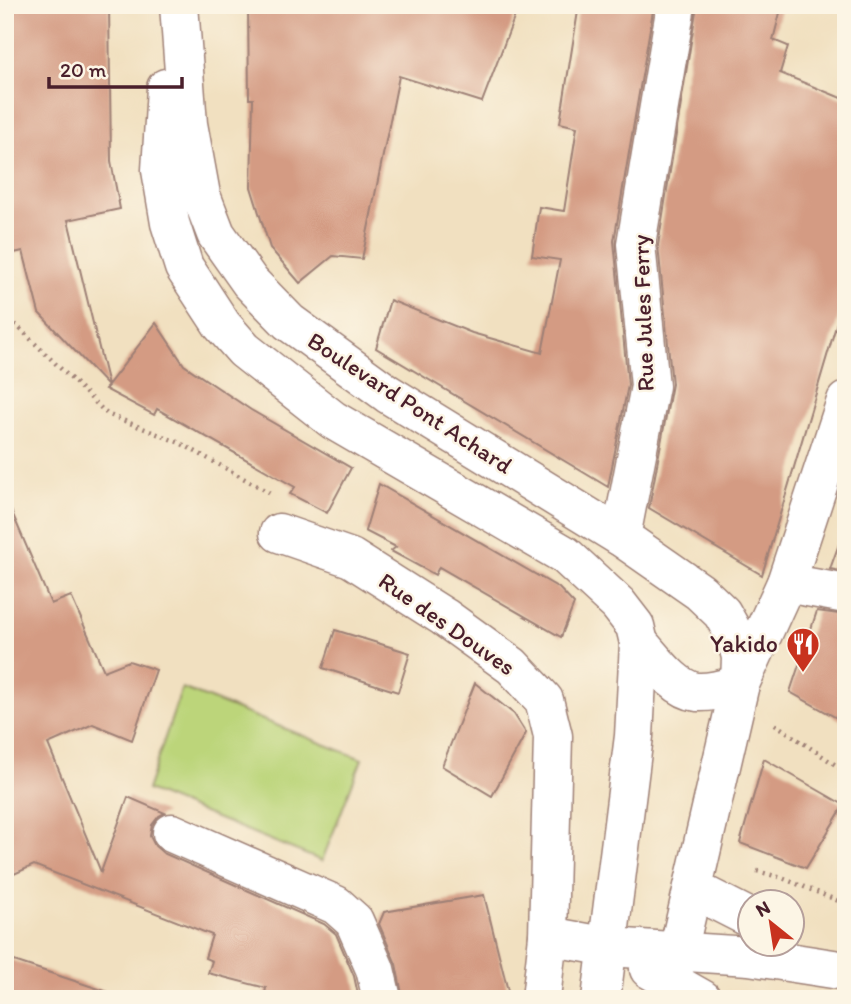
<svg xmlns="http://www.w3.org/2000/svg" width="851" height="1004" viewBox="0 0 851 1004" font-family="Itim,sans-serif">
<rect width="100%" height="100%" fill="#fcf5e5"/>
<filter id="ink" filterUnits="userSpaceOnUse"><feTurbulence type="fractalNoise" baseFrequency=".0143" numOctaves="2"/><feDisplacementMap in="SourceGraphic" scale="14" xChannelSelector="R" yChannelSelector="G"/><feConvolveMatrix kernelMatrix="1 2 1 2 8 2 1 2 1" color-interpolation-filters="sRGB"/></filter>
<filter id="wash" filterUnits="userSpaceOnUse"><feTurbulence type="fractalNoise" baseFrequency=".00686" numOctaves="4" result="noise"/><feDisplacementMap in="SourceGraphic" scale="28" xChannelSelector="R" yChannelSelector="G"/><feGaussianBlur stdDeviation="1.57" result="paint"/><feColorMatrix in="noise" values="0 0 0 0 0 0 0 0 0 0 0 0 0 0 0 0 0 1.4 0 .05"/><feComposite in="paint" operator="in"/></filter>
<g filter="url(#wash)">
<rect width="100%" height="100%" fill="#f1e0c0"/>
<path fill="#bcd57a" stroke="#837a52" stroke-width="2" d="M182,688L362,759L322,861L147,790Z"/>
<g id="blocks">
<g fill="#d49b83">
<path d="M5,5H109L111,161L120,209L68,220L108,385L156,323L184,365L251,410L351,468L327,513L290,494L295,487L157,409L154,415L105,389L108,386L39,313L23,251L5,255Z"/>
<path d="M248,5H519L482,102L399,76L362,259L333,256L300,283L270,248L251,187L253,99H249Z"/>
<path d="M579,5H654L614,241L628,385L608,487L376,348L390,300L472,333L542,353L560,260L532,256L539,207L564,211L577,127L560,123Z"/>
<path d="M697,5H782L773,40L788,46L780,73L846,100V292L762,575L649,508L672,384L658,245Z"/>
<path d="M379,484L559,588L574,604L561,637L439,567L435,575L391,551L396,547L365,531Z"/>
<path d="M5,496L51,604L71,596L104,671L129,661L156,670L132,740L93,724L48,744L101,872L128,797L165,813L159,816L152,825L150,836L155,846L163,853L324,924L336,934L354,976L359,999H264L266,988L208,973L212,961L205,958L212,935L34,865L5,878Z"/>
<path d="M839,544L846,545V572L830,569Z"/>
<path d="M817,611L846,615V723L790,692Z"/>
<path d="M335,630L410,653L398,692L323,668Z"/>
<path d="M475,683L514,714L526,733L492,796L442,766Z"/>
<path d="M764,759L844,805L806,868L740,843Z"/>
<path d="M484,895L510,999H403L396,964L379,924L384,912Z"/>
<path d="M5,958L108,992L107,999H5Z"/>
</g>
</g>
</g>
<g filter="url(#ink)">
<use href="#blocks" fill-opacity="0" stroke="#9e8076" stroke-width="2"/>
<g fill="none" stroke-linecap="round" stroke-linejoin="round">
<defs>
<g id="minor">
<path d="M279,533L351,558L444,617L512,666L544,700L553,736L548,936L541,999"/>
<path d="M621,537L650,386L636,244L676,5"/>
<path d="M786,583L846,594"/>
<path d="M639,643C654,659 674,689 697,692C712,693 726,688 740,684L786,583L846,401"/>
<path d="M172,833L336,905L354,921L375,969L382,999"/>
<path d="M548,936L609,947"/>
</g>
<g id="major">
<path d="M179,5L188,124L201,195L216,234L250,282L289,322L388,394L621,537L700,592L722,613L736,638L741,657L740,684L667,999"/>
<path d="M166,88L161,170L170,223L184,267L222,325L244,350L333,420L565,555L618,604L635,626L639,643L634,736L601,999"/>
<path d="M693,889L750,918"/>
<path d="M609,947L749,956L846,971"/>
<path d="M649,969L702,999"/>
</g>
</defs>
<use href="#minor" stroke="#9e8076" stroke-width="41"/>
<use href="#major" stroke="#9e8076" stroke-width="41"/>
<g stroke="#9e8076" stroke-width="4.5" stroke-dasharray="2 5" stroke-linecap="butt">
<path d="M5,314L107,414L180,443L270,493"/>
<path d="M775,724L846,772"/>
<path d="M757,871L782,878L846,904"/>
</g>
<use href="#minor" stroke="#fff" stroke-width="38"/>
<use href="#major" stroke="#fff" stroke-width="38"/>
</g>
</g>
<defs>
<symbol id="restaurant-pin" viewBox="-11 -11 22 30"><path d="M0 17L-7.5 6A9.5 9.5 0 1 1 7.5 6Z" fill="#c8321e" stroke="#fcf5e5"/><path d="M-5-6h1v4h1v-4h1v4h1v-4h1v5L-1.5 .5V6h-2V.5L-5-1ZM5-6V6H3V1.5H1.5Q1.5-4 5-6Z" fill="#fff"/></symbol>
</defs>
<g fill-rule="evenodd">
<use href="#restaurant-pin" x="784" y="625" width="38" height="52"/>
</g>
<g text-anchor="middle" stroke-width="5" stroke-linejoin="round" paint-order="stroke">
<g font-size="24" fill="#4a1f2b" stroke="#fcf5e5">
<text transform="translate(643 313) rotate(-92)" y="8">Rue Jules Ferry</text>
<text transform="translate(410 403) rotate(33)" y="8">Boulevard Pont Achard</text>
<text transform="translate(447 624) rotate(35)" y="8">Rue des Douves</text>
</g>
<g font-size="24" fill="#4a1f2b" stroke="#fcf5e5" text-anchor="end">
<text x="778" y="652">Yakido</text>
</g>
</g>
<rect width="851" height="1004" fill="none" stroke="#fcf5e5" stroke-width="28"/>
<g transform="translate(771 923) rotate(330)"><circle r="33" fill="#fcf5e5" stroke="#b59f9b" stroke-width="2"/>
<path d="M0-5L12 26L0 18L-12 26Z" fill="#c8321e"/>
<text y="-10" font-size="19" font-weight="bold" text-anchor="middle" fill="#4a1f2b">N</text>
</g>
<path d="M49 77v10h133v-10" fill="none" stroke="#4a1f2b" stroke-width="3.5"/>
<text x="60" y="77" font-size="21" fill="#4a1f2b" stroke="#fcf5e5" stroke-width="5" paint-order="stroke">20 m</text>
</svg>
